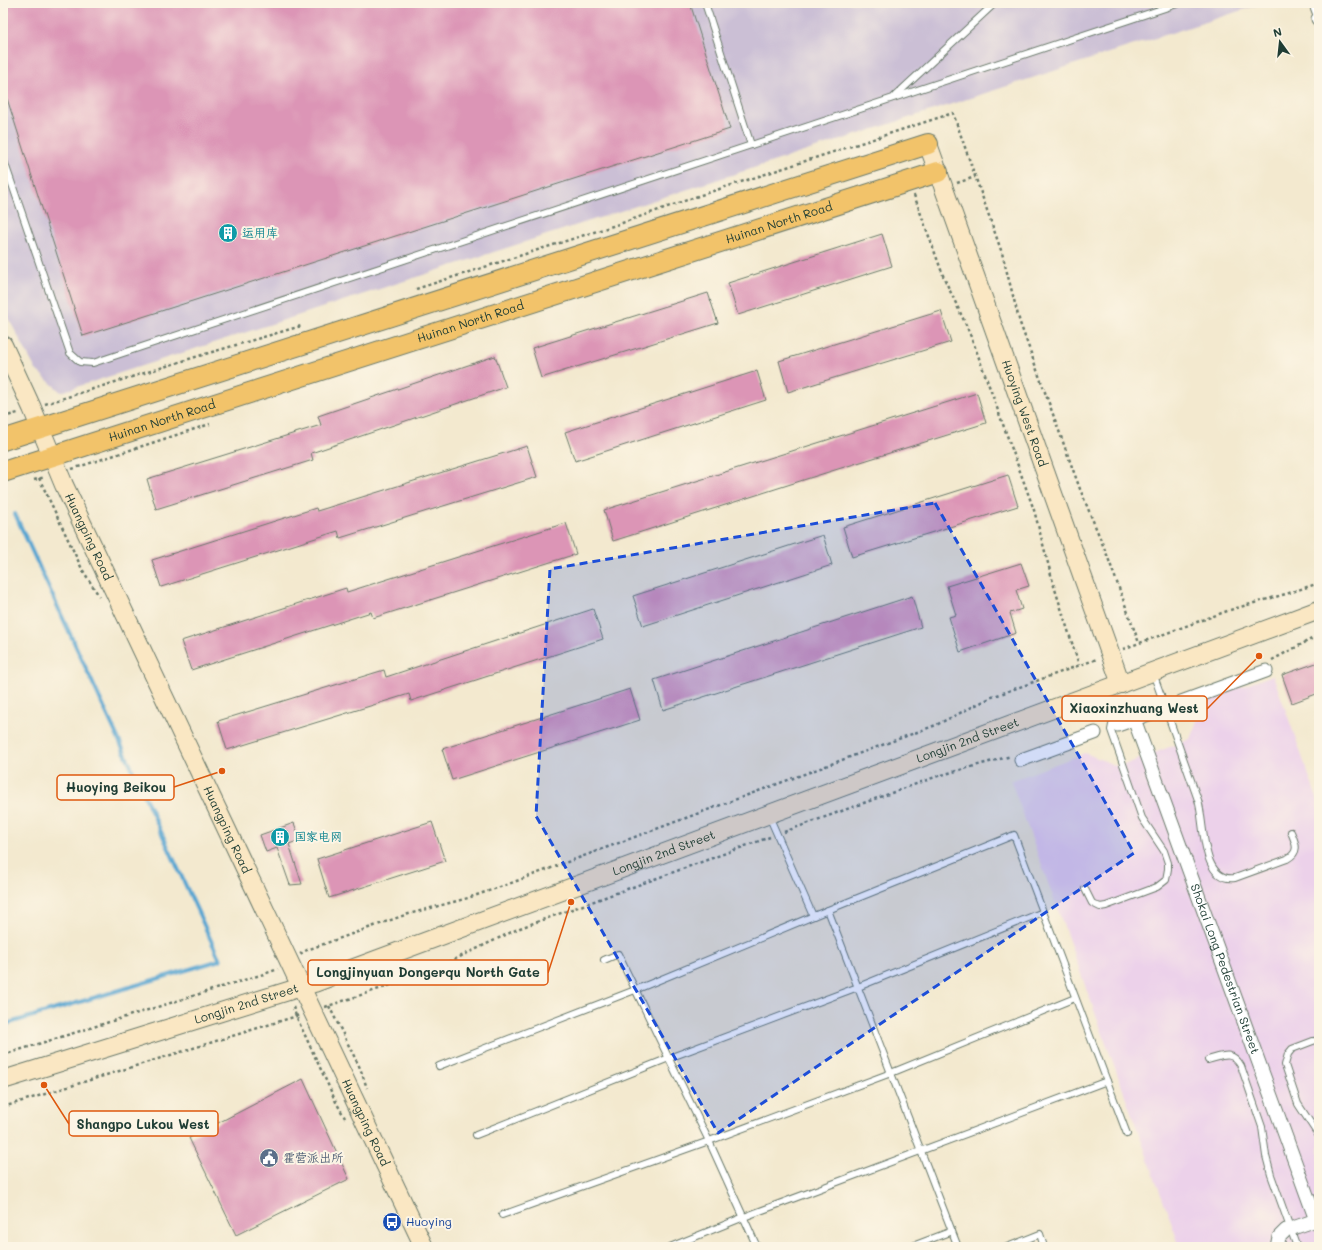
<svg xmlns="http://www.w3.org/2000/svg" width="1322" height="1250" viewBox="0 0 1322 1250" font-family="Mali,'LXGW WenKai TC',sans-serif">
<rect width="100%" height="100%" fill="#fcf5e5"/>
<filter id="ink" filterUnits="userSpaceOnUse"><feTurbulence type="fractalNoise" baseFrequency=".025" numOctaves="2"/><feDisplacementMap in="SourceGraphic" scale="8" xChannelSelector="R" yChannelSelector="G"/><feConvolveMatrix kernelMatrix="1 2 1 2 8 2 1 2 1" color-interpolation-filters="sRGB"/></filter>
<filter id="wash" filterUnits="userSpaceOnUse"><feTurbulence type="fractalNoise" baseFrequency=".012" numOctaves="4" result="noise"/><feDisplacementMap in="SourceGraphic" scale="16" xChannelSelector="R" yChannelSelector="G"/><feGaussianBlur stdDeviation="0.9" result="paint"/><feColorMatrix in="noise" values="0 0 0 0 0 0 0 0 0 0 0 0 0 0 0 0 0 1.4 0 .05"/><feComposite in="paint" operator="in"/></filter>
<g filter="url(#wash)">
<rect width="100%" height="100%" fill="#f3e9cf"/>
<path fill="#ecd1ea" d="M1273,675L1319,804V1247H1180L1011,781L1085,753L1119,767L1190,739L1205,700Z"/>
<path fill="#cbbfd5" d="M3,3H1264L61,392L36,370L3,308Z"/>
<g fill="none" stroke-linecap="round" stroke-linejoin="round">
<path stroke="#58a6d1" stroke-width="4" d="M3,1025L220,960L15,514"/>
</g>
<g id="blocks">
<g fill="#dc95b6">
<path d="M3,3H690L730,129L83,336L3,86Z"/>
<path d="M882,234L892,266L738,315L728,283Z"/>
<path d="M708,293L718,323L541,378L532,348Z"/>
<path d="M941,311L951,342L788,392L779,361Z"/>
<path d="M495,356L506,387L311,453L313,460L156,509L147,479L321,425L318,416Z"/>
<path d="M757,371L766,400L575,461L565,432Z"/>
<path d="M977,393L986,423L822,474L613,541L604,510Z"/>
<path d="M527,446L537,477L340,538L338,531L161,587L152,560L316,508L317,511Z"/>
<path d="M1008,475L1018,506L852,557L843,527Z"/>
<path d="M566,523L576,554L373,618L371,612L191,670L181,641L346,588L347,592Z"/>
<path d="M823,535L832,565L643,626L633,596Z"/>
<path d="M1021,563L1029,586L1016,590L1022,609L1010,613L1016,633L960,652L949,617L956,615L947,586Z"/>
<path d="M912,596L921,627L663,710L654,680Z"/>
<path d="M593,609L603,639L411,701L409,694L227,750L218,721L384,670L386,677Z"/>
<path d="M1319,662V693L1292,703L1282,675Z"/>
<path d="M630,689L640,720L452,780L442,749Z"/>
<path d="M432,822L445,861L329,898L317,859Z"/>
<path d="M294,823L300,840L289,844L302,884L290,885L277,848L266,852L260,835Z"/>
<path d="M303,1079L349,1179L236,1235L189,1138Z"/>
</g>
</g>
</g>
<g filter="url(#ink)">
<use href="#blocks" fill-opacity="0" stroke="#69796a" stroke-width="1"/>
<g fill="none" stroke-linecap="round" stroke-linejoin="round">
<defs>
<g id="lane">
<path d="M705,3L751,145"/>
<path d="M1312,3L1318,19"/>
<path d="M895,96L995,3"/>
<path d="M3,158L70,353L80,362L93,363L1180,3"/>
<path d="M1153,673L1198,800C1205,821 1200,883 1235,878L1287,859C1300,852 1296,844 1291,832"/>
<path d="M769,816L813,916"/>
<path d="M1085,889L1092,903L1100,907L1106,906L1157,887L1166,880L1168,869V863L1164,851L1142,818L1111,730L1112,725L1116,719L1158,703L1161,700V695"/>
<path d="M828,910L958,1247"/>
<path d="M604,960L618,954L709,1141L757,1247"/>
<path d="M1313,1041L1292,1049L1288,1054L1285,1065L1298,1104L1319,1136"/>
<path d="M1208,1060C1223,1056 1232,1050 1241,1066L1262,1127L1266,1156L1271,1175L1297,1247"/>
<path d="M439,1066L635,990L828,910L1014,835L1127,1134"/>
<path d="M476,1135L669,1058L858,987L1043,912"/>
<path d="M502,1215L709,1141L891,1073L1075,998"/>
<path d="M670,1247L744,1217L1107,1081"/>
<path d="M910,1247L952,1231"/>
<path d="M1007,1247L1040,1234L1044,1247"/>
</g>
<g id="street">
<path d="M1318,19L1319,18"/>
<path d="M1181,702L1266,671"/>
<path id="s1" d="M1134,719L1316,1220"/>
<path d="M1118,725L1157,711"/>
<path d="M1021,760L1095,733"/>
<path d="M1293,1228L1319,1219"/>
<path d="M1277,1247L1279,1237L1286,1230"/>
</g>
<g id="secondary">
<path id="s2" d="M928,144L1121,684"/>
<path id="s3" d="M3,345L32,408L64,485L424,1247"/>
<path id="s4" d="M3,1080L314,983L1319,610"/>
</g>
<g id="primary">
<path d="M3,440L928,144"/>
<path id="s5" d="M3,472L938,172"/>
</g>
</defs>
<use href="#lane" stroke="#69796a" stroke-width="8"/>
<use href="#street" stroke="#69796a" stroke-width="15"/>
<use href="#secondary" stroke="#69796a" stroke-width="20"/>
<use href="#primary" stroke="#69796a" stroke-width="22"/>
<g stroke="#69796a" stroke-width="2.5" stroke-dasharray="3 3" stroke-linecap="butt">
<path d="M957,183L975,177"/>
<path d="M914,195L944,278L967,327L975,347L1034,510L1054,586L1079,665"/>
<path d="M416,289L622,223L701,195L953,113L1002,253L1020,323L1080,489L1107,555L1139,643"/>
<path d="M45,404L202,355L301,326"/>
<path d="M3,417L18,413"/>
<path d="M72,469L210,424"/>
<path d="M39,478L82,569L99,596"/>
<path d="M34,480L45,477"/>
<path d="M1123,649L1230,610L1289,593L1319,583"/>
<path d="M1272,660L1319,635"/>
<path d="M1095,721L1108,714"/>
<path d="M784,832L938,776L1011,756"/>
<path d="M300,954L307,950L405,915L468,898L503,886L936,725L992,697L1097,659"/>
<path d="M329,1006L360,1068L367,1088"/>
<path d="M293,1007L296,1016L336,1102L345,1118"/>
<path d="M325,1007L424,974L520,928L770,837"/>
<path d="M3,1055L270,972L278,969"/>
<path d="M3,1107L300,1015"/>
</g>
<use href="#lane" stroke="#fff" stroke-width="6"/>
<use href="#street" stroke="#fff" stroke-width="13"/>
<use href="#secondary" stroke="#fae7c3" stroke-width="18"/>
<use href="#primary" stroke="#f2c36a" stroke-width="20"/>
</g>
</g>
<path fill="#1d4ed8" fill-opacity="0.2" stroke="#1d4ed8" stroke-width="3" stroke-dasharray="8 5" stroke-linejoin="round" d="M935,503L1134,853L718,1133L536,816L550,569Z"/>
<defs>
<symbol id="building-disc" viewBox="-11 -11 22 22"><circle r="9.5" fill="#0f9aa8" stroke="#fcf5e5"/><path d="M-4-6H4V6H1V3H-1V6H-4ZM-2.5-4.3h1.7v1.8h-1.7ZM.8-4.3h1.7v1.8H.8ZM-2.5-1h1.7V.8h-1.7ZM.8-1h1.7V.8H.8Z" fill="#fff"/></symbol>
<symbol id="civic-disc" viewBox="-11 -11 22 22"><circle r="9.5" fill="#5c6f8a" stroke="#fcf5e5"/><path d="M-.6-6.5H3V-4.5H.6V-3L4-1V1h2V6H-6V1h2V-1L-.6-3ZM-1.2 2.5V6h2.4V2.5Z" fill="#fff"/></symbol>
<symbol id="bus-disc" viewBox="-11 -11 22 22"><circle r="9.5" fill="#1a4fb4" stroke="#fcf5e5"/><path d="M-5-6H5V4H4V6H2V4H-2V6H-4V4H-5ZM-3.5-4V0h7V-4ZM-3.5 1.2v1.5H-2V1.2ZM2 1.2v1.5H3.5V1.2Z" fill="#fff"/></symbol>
</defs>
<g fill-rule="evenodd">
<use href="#building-disc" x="217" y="222" width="22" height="22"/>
<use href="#building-disc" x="269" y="826" width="22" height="22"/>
<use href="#civic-disc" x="258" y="1147" width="22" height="22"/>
<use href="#bus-disc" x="381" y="1211" width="22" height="22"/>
</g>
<g text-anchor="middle" stroke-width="4" stroke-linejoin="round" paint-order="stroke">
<g font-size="12" fill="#1f3d34" stroke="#fcf5e5">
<text dy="4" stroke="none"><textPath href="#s5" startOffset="815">Huinan North Road</textPath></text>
<text dy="4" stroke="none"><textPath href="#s5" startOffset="491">Huinan North Road</textPath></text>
<text dy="4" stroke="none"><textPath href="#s2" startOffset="286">Huoying West Road</textPath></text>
<text dy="4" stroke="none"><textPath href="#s5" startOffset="167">Huinan North Road</textPath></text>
<text dy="4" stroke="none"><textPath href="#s3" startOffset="210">Huangping Road</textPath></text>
<text dy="4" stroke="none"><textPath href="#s4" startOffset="1023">Longjin 2nd Street</textPath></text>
<text dy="4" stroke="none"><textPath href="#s3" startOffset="534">Huangping Road</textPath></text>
<text dy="4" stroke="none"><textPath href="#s4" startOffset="699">Longjin 2nd Street</textPath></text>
<text dy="4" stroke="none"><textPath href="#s1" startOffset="266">Shokai Long Pedestrian Street</textPath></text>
<text dy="4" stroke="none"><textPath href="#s4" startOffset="255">Longjin 2nd Street</textPath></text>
<text dy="4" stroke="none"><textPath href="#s3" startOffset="858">Huangping Road</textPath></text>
</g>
<g font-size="12" fill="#0d838f" stroke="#fcf5e5" text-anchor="start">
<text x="242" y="237">运用库</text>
<text x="294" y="841">国家电网</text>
</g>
<g font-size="12" fill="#4e5e75" stroke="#fcf5e5" text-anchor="start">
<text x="283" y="1162">霍营派出所</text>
</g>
<g font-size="12" fill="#164399" stroke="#fcf5e5" text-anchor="start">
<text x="406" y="1226">Huoying</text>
</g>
</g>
<path fill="none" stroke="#de580e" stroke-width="1.5" d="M1259 656L1207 709M222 771L174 787M571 902L548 973M44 1085L69 1124"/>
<g fill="#de580e" stroke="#fcf5e5" stroke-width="1.5">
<circle cx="1259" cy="656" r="4"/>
<circle cx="222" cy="771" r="4"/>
<circle cx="571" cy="902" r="4"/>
<circle cx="44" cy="1085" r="4"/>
</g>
<g fill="#fcf5e5" stroke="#de580e" stroke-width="1.5">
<rect x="1062" y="696" width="145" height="25" rx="4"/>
<rect x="57" y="775" width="117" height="25" rx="4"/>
<rect x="308" y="960" width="240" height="25" rx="4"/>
<rect x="69" y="1111" width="149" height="25" rx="4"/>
</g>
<g font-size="13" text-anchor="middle" font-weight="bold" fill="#1f3d34">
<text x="1134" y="713">Xiaoxinzhuang West</text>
<text x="116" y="792">Huoying Beikou</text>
<text x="428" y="977">Longjinyuan Dongerqu North Gate</text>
<text x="143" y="1129">Shangpo Lukou West</text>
</g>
<rect width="1322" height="1250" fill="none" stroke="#fcf5e5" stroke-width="16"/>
<g transform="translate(1280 42) rotate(345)" stroke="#fcf5e5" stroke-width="3" paint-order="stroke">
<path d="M0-3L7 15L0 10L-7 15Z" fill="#1f3d34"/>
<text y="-6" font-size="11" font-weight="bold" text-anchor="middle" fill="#1f3d34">N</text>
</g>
</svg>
